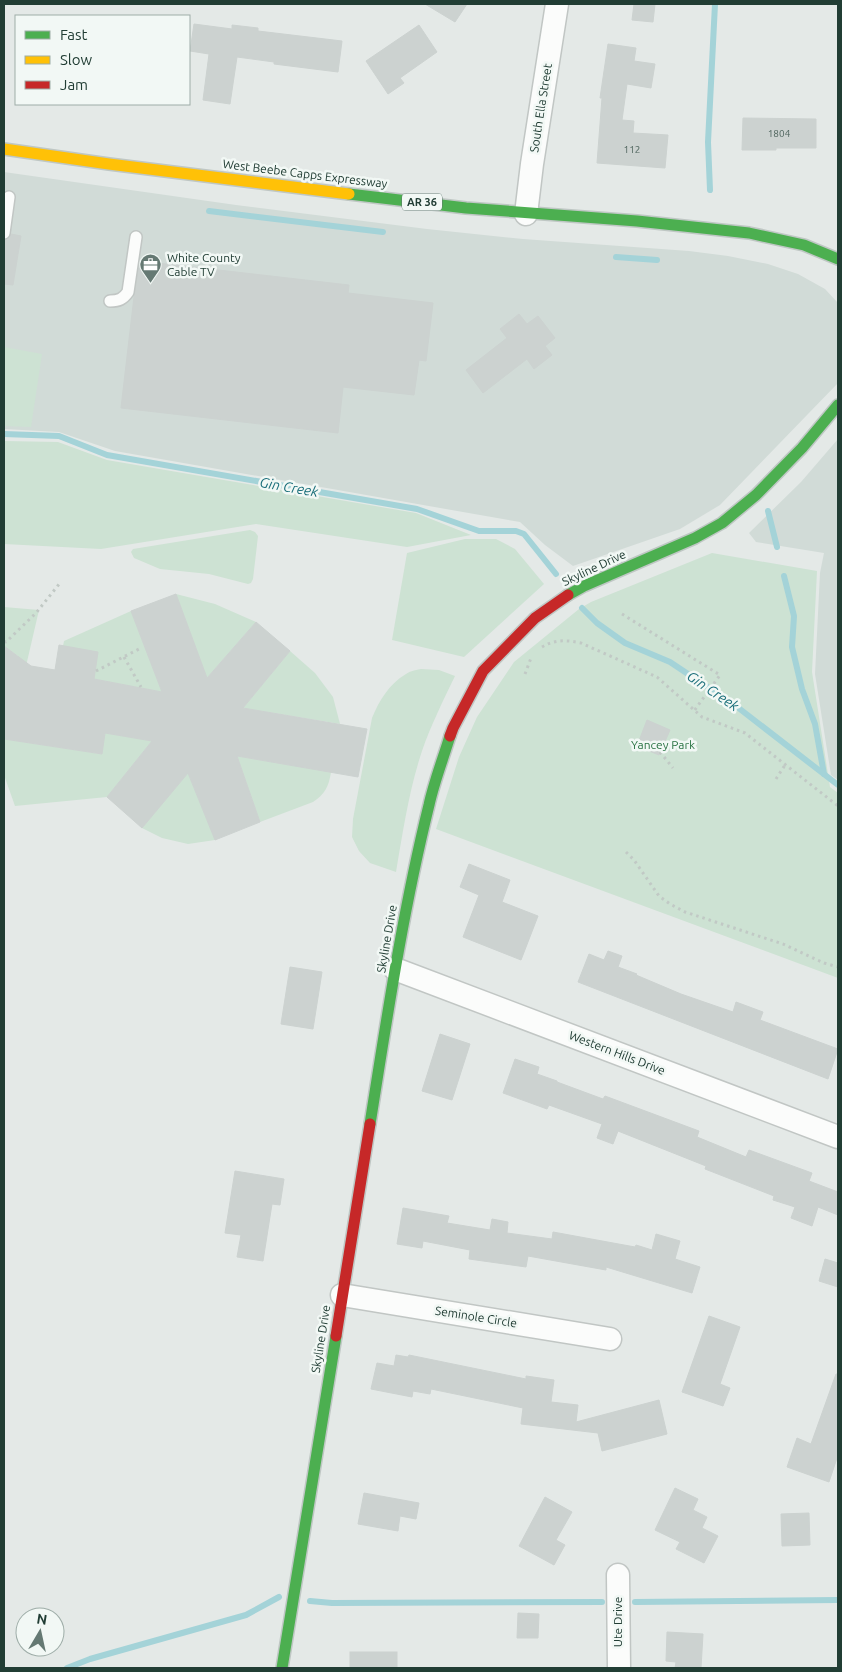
<svg xmlns="http://www.w3.org/2000/svg" width="842" height="1672" viewBox="0 0 842 1672" font-family="Ubuntu,sans-serif">
<rect width="100%" height="100%" fill="#e4e9e7"/>
<g fill="#d1dbd7">
<path d="M4,172L236,205L427,229L523,239L689,251L728,256L768,264L798,274L825,289L838,303V383L720,505L680,529L573,566L545,545L520,522L115,451L59,432L4,429Z"/>
<path d="M838,439V780L831,775L815,674L820,573L824,553L756,542L749,533L801,482Z"/>
</g>
<g fill="#cde2d3">
<path d="M4,347L42,354L31,427L4,426Z"/>
<path d="M4,441L58,442L107,460L416,513L471,535L407,547L256,524L101,549L4,544Z"/>
<path d="M250,530L255,532L258,536L253,579L251,583L248,584L209,574L160,569L134,558L131,552L133,549Z"/>
<path d="M465,539H496L515,549L544,584L464,657L392,640L407,553Z"/>
<path d="M712,553L817,571L812,672L830,787L838,793V978L436,829L459,757L477,717L514,662L579,609L591,602Z"/>
<path d="M176,594L215,604L256,622L207,678Z"/>
<path d="M4,607L39,610L20,692L4,690V673L18,656L4,646Z"/>
<path d="M131,611L162,692L94,679L63,646L64,641Z"/>
<path d="M290,651L315,673L333,697L340,724L243,708Z"/>
<path d="M421,669L439,670L455,676C443,701 431,725 422,751C409,790 403,831 396,872L370,863L359,851L352,837L353,819L372,718C379,701 389,684 406,674C410,671 416,670 421,669Z"/>
<path d="M105,733L152,741L107,797L15,806L4,775V739L101,754Z"/>
<path d="M237,756L331,772C329,786 325,794 313,802L260,822Z"/>
<path d="M188,773L215,840L188,844L162,838L142,828Z"/>
</g>
<g fill="none" stroke-linecap="round" stroke-linejoin="round">
<g stroke="#a4d3d8" stroke-width="6">
<path d="M710,190L708,142L715,4"/>
<path d="M209,211L383,232"/>
<path d="M616,257L657,260"/>
<path d="M4,434L59,436L107,455L417,509L479,531H516L524,534L556,574"/>
<path d="M768,511L777,547"/>
<path d="M784,576L794,616L792,647L802,689L815,724L824,774"/>
<path d="M582,608L597,623L625,643L670,662L736,706L838,785"/>
<path d="M310,1601L332,1603L602,1602"/>
<path d="M635,1602L838,1600"/>
<path d="M67,1668L90,1659L246,1615L279,1597"/>
</g>
</g>
<g fill="#ccd2d0" stroke="#ccd2d0">
<path d="M425,4H467L455,22Z"/>
<path d="M634,4H655L653,22L632,20Z"/>
<path d="M194,24L232,29V25L258,28V31L342,41L338,72L274,64V62L237,57L230,104L203,100L209,54L190,51Z"/>
<path d="M419,25L437,52L400,78L404,83L388,94L366,61Z"/>
<path d="M608,44L636,48L634,61L655,64L651,88L627,84L622,120L634,121L633,133L668,135L665,168L597,163L602,98H600Z"/>
<path d="M743,118L816,119V148H776V150H742Z"/>
<path d="M11,234L21,236L13,285L4,284V240L10,238Z"/>
<path d="M140,261L349,285L348,293L433,303L426,361L419,360L414,395L343,387L338,433L121,408L134,297Z"/>
<path d="M519,314L527,324L538,316L555,338L545,346L552,355L534,369L527,359L483,393L466,370L507,338L500,329Z"/>
<path d="M176,594L207,678L256,622L290,651L243,708L367,729L358,777L237,756L260,822L215,840L188,773L142,828L107,797L152,741L105,733L102,754L4,739V646L31,666L55,670L59,645L98,652L94,679L162,692L131,611Z"/>
<path d="M647,720L670,730L659,755L637,746Z"/>
<path d="M469,864L510,880L502,902L538,916L521,960L463,937L479,895L460,887Z"/>
<path d="M608,951L622,956L618,967L637,974L636,975L681,994L733,1012L736,1002L763,1012L760,1020L838,1049L828,1079L578,982L589,954L604,960Z"/>
<path d="M290,967L322,972L313,1029L281,1024Z"/>
<path d="M440,1034L470,1044L452,1100L422,1091Z"/>
<path d="M515,1059L539,1067L537,1074L557,1081V1082L603,1099L605,1096L699,1131L697,1137L746,1157L749,1150L812,1173L809,1181L838,1192V1215L818,1207L812,1226L791,1218L795,1207L773,1200L774,1196L705,1169L706,1166L618,1131L613,1144L597,1138L602,1124L549,1105L547,1109L503,1093Z"/>
<path d="M235,1171L284,1179L280,1205L272,1204L263,1261L237,1257L241,1235L225,1233Z"/>
<path d="M403,1208L449,1216L447,1223L490,1230L492,1219L508,1222L507,1233L552,1239L553,1232L635,1247L636,1245L652,1250L656,1234L680,1241L675,1259L700,1267L692,1293L606,1267V1270L528,1256L526,1267L469,1259L470,1250L423,1241L422,1248L397,1244Z"/>
<path d="M825,1259L838,1263V1287L819,1281Z"/>
<path d="M709,1316L740,1327L720,1384L730,1388L723,1406L682,1392Z"/>
<path d="M396,1355L408,1357L409,1355L526,1379V1376L554,1380L551,1402L578,1405L576,1422L659,1400L667,1434L602,1451L598,1433L521,1424L523,1408L431,1389L430,1394L413,1391L412,1397L371,1389L377,1363L394,1366Z"/>
<path d="M836,1374H838V1455L829,1482L787,1467L797,1438L811,1444Z"/>
<path d="M675,1488L698,1499L693,1510L707,1517L702,1528L718,1536L704,1563L676,1549L680,1542L655,1530Z"/>
<path d="M364,1493L419,1503L416,1519L400,1516L398,1531L358,1524Z"/>
<path d="M545,1497L572,1512L556,1540L565,1545L554,1565L519,1546Z"/>
<path d="M809,1513L810,1545L782,1546L781,1514Z"/>
<path d="M518,1613L539,1614L538,1638H517Z"/>
<path d="M667,1632L703,1634L701,1668H675L676,1662L666,1661Z"/>
<rect x="350" y="1652" width="47" height="16"/>
</g>
<g fill="none" stroke-linecap="round" stroke-linejoin="round">
<defs>
<g id="lane">
<path d="M4,233L9,197"/>
<path d="M110,301C119,301 123,299 128,292L136,237"/>
</g>
<g id="street">
<path d="M526,214L532,164L557,4"/>
<path d="M395,969L838,1137"/>
<path d="M342,1295L610,1339"/>
<path d="M618,1575L619,1668"/>
</g>
<g id="fast">
<path d="M349,194L466,208L637,221L749,233L804,245L838,259"/>
<path d="M568,595L584,586L695,538L722,523L756,495L802,448L838,405"/>
<path d="M370,1124C387,1017 403,910 429,805C434,782 443,759 450,736"/>
<path d="M282,1668L336,1336"/>
</g>
<path id="slow" d="M4,149L109,164L349,194"/>
<g id="jam">
<path d="M450,736L453,728L483,671L535,618L568,595"/>
<path d="M336,1336L370,1124"/>
</g>
</defs>
<use href="#lane" stroke="#c1c6c4" stroke-width="14"/>
<use href="#street" stroke="#c1c6c4" stroke-width="25"/>
<use href="#fast" stroke="#bfc7c4" stroke-width="14"/>
<use href="#slow" stroke="#bfc7c4" stroke-width="14"/>
<use href="#jam" stroke="#bfc7c4" stroke-width="14"/>
<g stroke="#c1c9c5" stroke-width="3" stroke-dasharray="2.5 4" stroke-linecap="butt">
<path d="M622,614L720,675L694,711"/>
<path d="M4,641L6,642L36,613L60,583"/>
<path d="M542,647C555,639 567,640 581,643L657,677L702,717L745,733L838,806"/>
<path d="M124,657L141,687"/>
<path d="M96,671L141,648"/>
<path d="M525,674L531,658"/>
<path d="M660,752L673,768"/>
<path d="M776,779L785,765"/>
<path d="M626,852L634,860L659,896L670,904L685,912L783,944L824,963L838,967"/>
</g>
<use href="#lane" stroke="#fbfcfb" stroke-width="11"/>
<use href="#street" stroke="#fbfcfb" stroke-width="22"/>
<use href="#fast" stroke="#4caf50" stroke-width="11"/>
<use href="#slow" stroke="#ffc107" stroke-width="11"/>
<use href="#jam" stroke="#c62828" stroke-width="11"/>
</g>
<defs>
<symbol id="office-pin" viewBox="-11 -11 22 30"><path d="M0 17L-7.5 6A9.5 9.5 0 1 1 7.5 6Z" fill="#657973" stroke="#f2f8f5"/><path d="M-6-3h4V-5.5h4V-3h4V5H-6ZM-1-4.5V-3h2v-1.5ZM-6 0V1H6V0Z" fill="#fff"/></symbol>
</defs>
<g fill-rule="evenodd">
<use href="#office-pin" x="138" y="252" width="25" height="34"/>
</g>
<g text-anchor="middle" stroke-width="5" stroke-linejoin="round" paint-order="stroke">
<g font-size="10" fill="#4d635c">
<text x="779" y="137">1804</text>
<text x="632" y="153">112</text>
</g>
<rect fill="#f2f8f5" stroke="#60756e" stroke-width="1" x="402" y="193.5" width="40" height="17" rx="4"/>
<g font-size="11" font-weight="bold" fill="#213d34">
<text x="422" y="206">AR 36</text>
</g>
<g font-size="12" fill="#213d34" stroke="#f2f8f5">
<text transform="translate(541 108) rotate(-81)" y="4">South Ella Street</text>
<text transform="translate(305 174) rotate(7)" y="4">West Beebe Capps Expressway</text>
<text transform="translate(594 568) rotate(-25)" y="4">Skyline Drive</text>
<text transform="translate(387 939) rotate(-80)" y="4">Skyline Drive</text>
<text transform="translate(617 1053) rotate(21)" y="4">Western Hills Drive</text>
<text transform="translate(476 1317) rotate(9)" y="4">Seminole Circle</text>
<text transform="translate(321 1339) rotate(-81)" y="4">Skyline Drive</text>
<text transform="translate(618 1622) rotate(-90)" y="4">Ute Drive</text>
</g>
<g font-size="12" fill="#213d34" stroke="#f2f8f5" text-anchor="start">
<text x="167" y="262">White County<tspan x="167" dy="14">Cable TV</tspan></text>
</g>
<g font-size="12" fill="#2b7444" stroke="#f2f8f5">
<text x="663" y="749">Yancey Park</text>
</g>
<g font-size="14" font-style="italic" fill="#1a6e7a" stroke="#f2f8f5">
<text transform="translate(289 487) rotate(10)" y="5">Gin Creek</text>
<text transform="translate(713 691) rotate(34)" y="5">Gin Creek</text>
</g>
</g>
<rect width="842" height="1672" fill="none" stroke="#213d34" stroke-width="10"/>
<rect x="15" y="15" width="175" height="90" fill="#f2f8f5" stroke="#9eada8"/>
<rect x="25" y="31" width="25" height="8" fill="#4caf50" stroke="#9eada8"/>
<text x="60" y="40" font-size="15" fill="#213d34">Fast</text>
<rect x="25" y="56" width="25" height="8" fill="#ffc107" stroke="#9eada8"/>
<text x="60" y="65" font-size="15" fill="#213d34">Slow</text>
<rect x="25" y="81" width="25" height="8" fill="#c62828" stroke="#9eada8"/>
<text x="60" y="90" font-size="15" fill="#213d34">Jam</text>
<g transform="translate(40 1632) rotate(9)"><circle r="24" fill="#f2f8f5" stroke="#9eada8"/>
<path d="M0-4L9 19L0 12L-9 19Z" fill="#657973"/>
<text y="-8" font-size="14" font-weight="bold" text-anchor="middle" fill="#213d34">N</text>
</g>
</svg>
